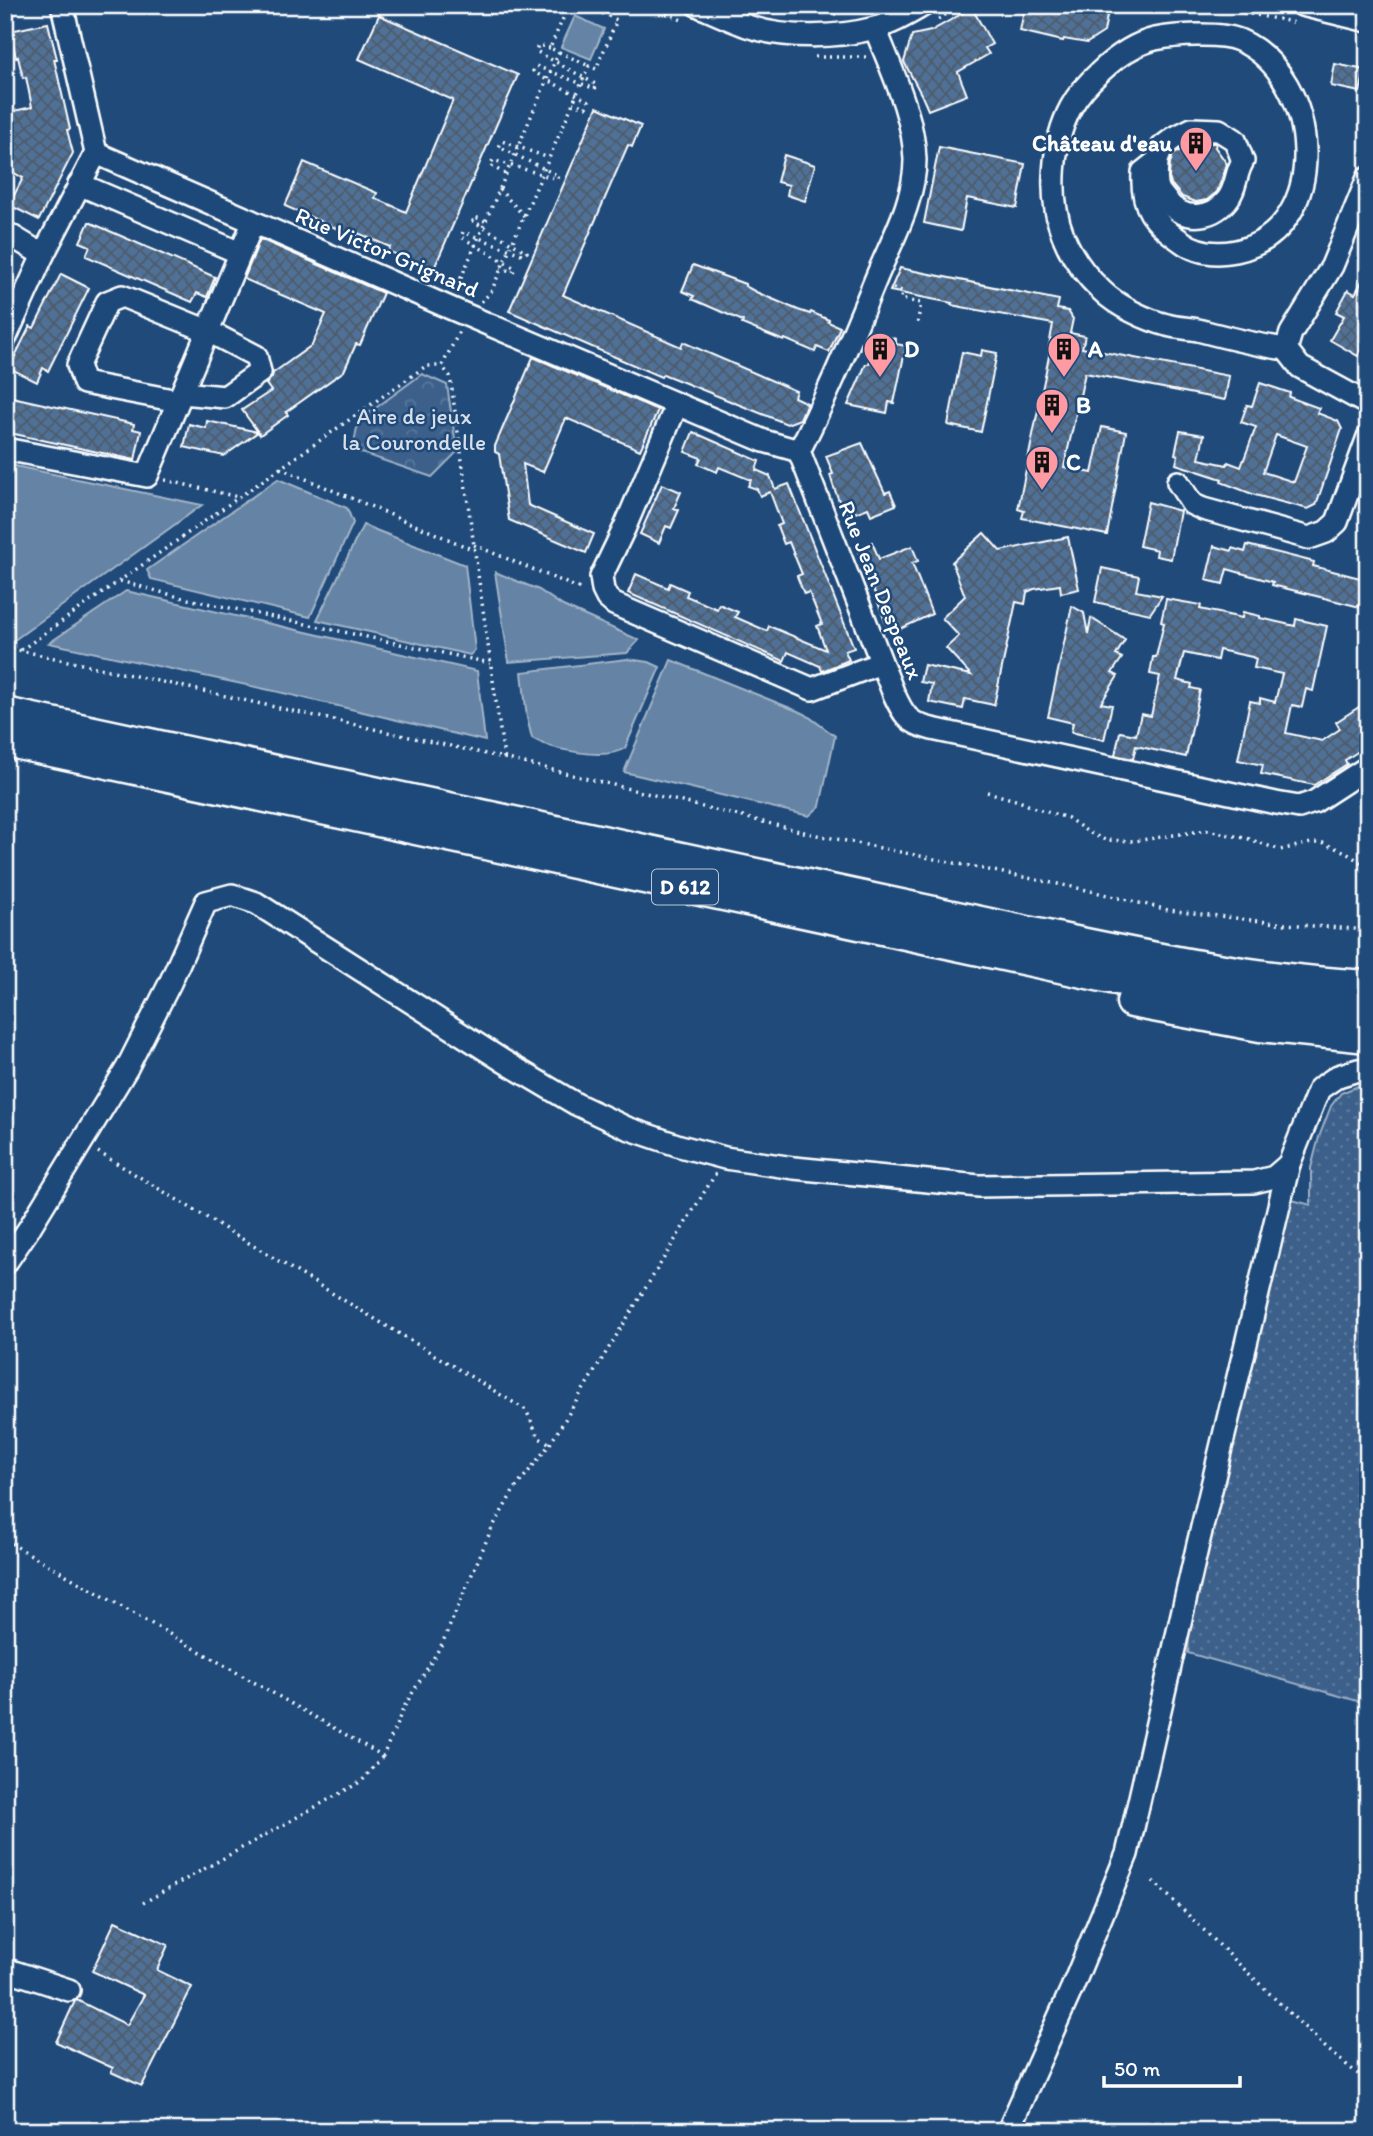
<svg xmlns="http://www.w3.org/2000/svg" width="1373" height="2136" viewBox="0 0 1373 2136" font-family="Itim,sans-serif">
<defs>
<pattern id="grass-dots" width="8" height="8" patternUnits="userSpaceOnUse" patternTransform="scale(1.75)"><rect width="8" height="8" fill="#3c618b"/><path d="M2 2h.1M6 6h.1" fill="none" stroke="#59799c" stroke-width="1.8" stroke-linecap="round"/></pattern>
<pattern id="forest-crowns" width="20" height="18" patternUnits="userSpaceOnUse" patternTransform="scale(1.75)"><rect width="20" height="18" fill="#3c618b"/><path d="M2 6a3 3 0 1 1 6 0M12 15a3 3 0 1 1 6 0" fill="none" stroke="#59799c"/></pattern>
<pattern id="building-cross-hatch" width="8" height="8" patternUnits="userSpaceOnUse" patternTransform="scale(1.75)"><rect width="8" height="8" fill="#507197"/><path d="M0 0l8 8M0 8l8-8" fill="none" stroke="#4e5b6a"/></pattern>
</defs>
<rect width="100%" height="100%" fill="#1f4a7a"/>
<filter id="ink" filterUnits="userSpaceOnUse"><feTurbulence type="fractalNoise" baseFrequency=".0143" numOctaves="2"/><feDisplacementMap in="SourceGraphic" scale="14" xChannelSelector="R" yChannelSelector="G"/><feConvolveMatrix kernelMatrix="1 2 1 2 8 2 1 2 1" color-interpolation-filters="sRGB"/></filter>
<g filter="url(#ink)">
<path fill="url(#grass-dots)" stroke="#9eb0c5" stroke-width="2" d="M1368,1082V1704L1188,1653L1191,1609L1292,1200L1311,1205V1168L1319,1137L1331,1106L1341,1093Z"/>
<path fill="url(#forest-crowns)" stroke="#9eb0c5" stroke-width="2" d="M422,374L447,385L457,452L432,477L353,450L358,421Z"/>
<g fill="#6583a4" stroke="#a3b5c8" stroke-width="2">
<path d="M575,16L604,29L591,59L561,47Z"/>
<path d="M5,464L202,505L13,641L5,639Z"/>
<path d="M278,479L347,508L353,523L310,617L151,579L147,570Z"/>
<path d="M363,525L465,565L475,650L470,655L317,620Z"/>
<path d="M495,572L539,590L563,606L639,640L627,653L509,662Z"/>
<path d="M126,591L477,671L485,741L279,692L49,643Z"/>
<path d="M627,659L649,662L660,667L625,748C606,761 551,750 532,738L527,718L522,672Z"/>
<path d="M671,660L805,714L835,736L820,806L809,816L624,772Z"/>
</g>
<g fill="url(#building-cross-hatch)" stroke="#fff" stroke-width="2" fill-rule="evenodd">
<path d="M1025,5H1109L1104,32L1087,43L1064,39L1063,41L1020,31Z"/>
<path d="M972,8L992,44L985,48L989,54L958,72L967,95L928,110L922,96L904,62L912,35L931,31Z"/>
<path d="M379,15L518,75L433,271L388,251L390,247L358,233L356,237L285,206L304,162L377,193L375,198L406,212L453,100L359,59Z"/>
<path d="M48,23L57,59H54L70,129L67,130L73,153L39,220L9,205L23,178L5,168V113L32,107L26,77L23,78L18,57L16,58L10,31Z"/>
<path d="M1335,64L1365,70L1360,92L1331,86Z"/>
<path d="M597,107L641,126L632,147L628,145L563,295L681,347L683,342L796,391L794,397L807,403L800,419L787,424L663,374L661,377L509,311Z"/>
<path d="M1194,143H1216L1215,147L1227,164L1217,192L1207,200L1196,202L1182,197L1171,184L1169,178L1170,163L1173,155Z"/>
<path d="M939,147L1025,164L1017,208L967,198L961,231L924,223Z"/>
<path d="M784,155L815,165L805,201L787,195L789,185L777,182Z"/>
<path d="M89,222L215,277L207,297L197,293L192,302L86,256L90,246L80,242Z"/>
<path d="M260,239L383,293L360,345L356,344L344,371L286,412L288,415L260,435L258,432L224,456L184,447L189,424L206,428L207,421L258,432L242,410L271,391L266,384L272,377L273,373L312,345L326,314L244,279Z"/>
<path d="M693,265L745,284V286L756,292L798,310L810,314L811,312L829,320L828,322L840,327L829,352L817,347L815,352L785,339L784,341L742,324L743,321L692,299L694,296L682,291Z"/>
<path d="M900,268L1059,300L1057,309L1068,311L1073,319L1070,333L1085,336L1082,348L1229,376L1225,400L1085,373L1064,467L1092,473L1102,427L1126,432L1107,535L1022,518L1024,511L1018,509L1051,346H1049L1053,324L951,305L952,303L890,291Z"/>
<path d="M1368,270V337L1358,356L1330,340L1344,316L1336,312L1348,290L1355,294Z"/>
<path d="M61,274L89,288L48,371L43,368L37,382L9,368L30,326L34,328Z"/>
<path d="M879,334L896,339V344L906,346L894,403L889,402L887,413L848,405L866,364H869L872,350L875,351Z"/>
<path d="M982,350L997,353L981,432L948,425L962,352L981,356Z"/>
<path d="M533,357L658,410L640,450L566,418L543,472L523,464L528,505L594,534L586,553L509,520L499,454L495,452V446Z"/>
<path d="M1260,383L1290,393L1289,397L1319,408L1317,413L1338,421L1342,429L1316,505L1308,509L1255,495L1221,482L1222,479L1176,464L1178,455L1175,454L1180,431L1204,435L1199,459L1227,465L1228,462L1241,467L1256,427L1241,422L1247,405L1252,406ZM1276,435L1307,446L1294,482L1263,472Z"/>
<path d="M12,397L134,424L133,429L141,431L135,460L5,432V402L11,403Z"/>
<path d="M693,432L759,461L756,470L770,476L775,489L789,484L854,648L845,651L849,660L822,671L820,666L788,652L784,661L628,593L636,574L668,588L670,583L688,591L686,596L717,609L719,604L738,612L735,617L767,631L769,626L826,650L817,626L822,624L809,592L804,594L797,576L802,574L789,542L784,544L777,526L782,524L770,492L760,496L757,489L748,486L751,480L719,467L717,472L698,464L701,458L685,452Z"/>
<path d="M862,443L885,493L890,491L896,505L871,515L868,508L855,513L853,510L844,514L833,485L830,475L833,474L826,456Z"/>
<path d="M662,484L681,492L674,508L679,510L671,528L666,526L659,543L640,534Z"/>
<path d="M1148,502L1180,511L1171,559L1156,556L1157,550L1139,546Z"/>
<path d="M984,533L1000,551L1068,537L1079,589L1061,593L1060,585L1034,589L1027,592L1025,604L1016,602L994,705L965,699L963,709L929,702L932,684L920,682L924,665L971,675L946,648L959,636L942,618L965,596L952,562Z"/>
<path d="M872,542L879,559L912,546L918,561L912,563L932,614L896,631L892,621L886,624L858,548Z"/>
<path d="M1247,545L1314,562L1313,566L1368,580V609L1272,585L1273,582L1227,569L1223,584L1206,580L1214,546L1232,551V548L1245,552Z"/>
<path d="M1102,568L1139,576L1136,591L1162,596L1150,614L1095,602Z"/>
<path d="M1166,599L1201,605L1200,609L1242,618L1243,612L1260,616V618L1295,626L1296,619L1327,626L1313,691L1306,689L1302,707L1292,705L1286,733L1322,741L1340,729L1336,722L1368,701V745L1345,760L1347,764L1314,785L1261,774L1263,765L1238,760L1250,701L1260,703V698L1275,702L1282,674L1254,668L1256,659L1252,657L1219,650L1217,660L1184,653L1177,680L1192,684L1191,688L1200,690L1186,757L1136,746L1133,759L1115,755L1120,732L1136,735L1141,714L1151,716L1160,676L1150,674L1153,657H1156L1164,623L1161,622Z"/>
<path d="M1072,606L1084,613L1088,634L1091,618L1125,640L1116,655L1122,658L1112,673L1118,676L1101,703L1112,705L1104,740L1071,732L1073,723L1048,717Z"/>
<path d="M115,1921L168,1945L157,1970L192,1987L142,2086L111,2072L113,2068L56,2042L75,2001L77,2000L127,2025L144,1995L92,1971Z"/>
</g>
<g fill="none" stroke-linecap="round" stroke-linejoin="round">
<defs>
<g id="minor">
<path d="M62,5L96,153L450,308L764,441L799,451"/>
<path d="M697,5C713,12 730,20 747,26C784,39 837,38 875,28C892,24 908,14 924,5"/>
<path d="M1302,5L1368,21"/>
<path d="M875,28C891,69 914,116 915,160C915,200 892,240 877,276C853,335 828,395 799,451L893,692C903,714 907,723 932,729L1276,803L1299,807L1314,802L1368,767"/>
<path d="M1157,161C1157,169 1155,180 1158,188C1159,192 1164,197 1167,201C1182,221 1211,220 1227,200C1237,188 1235,173 1243,161L1235,140L1219,130L1192,129L1174,138L1162,147L1157,161L1143,172C1141,208 1153,222 1181,241C1197,253 1216,255 1236,251C1334,230 1321,75 1239,40C1220,32 1175,35 1155,39C1134,44 1117,56 1101,71C1090,81 1078,94 1071,107C1052,142 1048,198 1063,235C1071,256 1086,276 1102,291C1117,306 1147,320 1167,325C1177,328 1188,328 1198,330C1228,338 1256,345 1286,349"/>
<path d="M79,184L240,253"/>
<path d="M5,232L43,255"/>
<path d="M5,339L43,255L96,153"/>
<path d="M1286,349L1291,333L1332,266L1368,178"/>
<path d="M1286,349L1300,367L1368,404"/>
<path d="M178,401L84,383L78,365L107,302L122,296L208,331L256,356L260,372L225,397L182,393"/>
<path d="M677,404L625,527L601,577L603,590L607,598L614,604L812,689L881,663"/>
<path d="M5,449L147,476L253,223"/>
<path d="M1178,482L1192,504L1203,509L1309,538L1326,532L1337,522L1368,437"/>
<path d="M5,1264L28,1230L127,1068L170,983L206,902L232,895L256,903L505,1062L576,1104L627,1128L680,1146L725,1158L794,1168L979,1186L1254,1182L1274,1177L1289,1164"/>
<path d="M5,1969L69,1990"/>
<path d="M1008,2131L1072,1988L1127,1854L1198,1544L1289,1164L1319,1089L1338,1076L1358,1070L1368,1069"/>
</g>
<g id="highway">
<path d="M5,713L1013,929C1130,953 1248,980 1368,986"/>
<path d="M5,741L1111,978L1235,1000L1368,1014"/>
<path d="M1132,1002L1260,1026L1368,1037"/>
</g>
</defs>
<use href="#minor" stroke="#fff" stroke-width="26"/>
<use href="#highway" stroke="#fff" stroke-width="35"/>
<g stroke="#fff" stroke-width="3.5" stroke-dasharray="2 5" stroke-linecap="butt">
<path d="M647,5L684,21"/>
<path d="M1202,5L1293,22"/>
<path d="M834,14L846,11"/>
<path d="M938,19L963,5"/>
<path d="M550,48L538,45L536,51L597,85L595,89L536,66L533,71L547,80L589,101L586,107L573,103"/>
<path d="M559,52L589,66"/>
<path d="M815,57H867"/>
<path d="M505,174L490,165L493,160L557,179L559,176L499,147L502,141L549,158"/>
<path d="M499,189L524,216"/>
<path d="M485,221L475,217L473,221L527,252L524,255L463,232L461,237L515,268L513,272L501,268"/>
<path d="M893,288L902,291L901,299L921,303L917,325"/>
<path d="M464,292L461,278L559,52L550,48L569,5"/>
<path d="M481,302L491,292L589,66L596,69L617,20L584,5"/>
<path d="M280,468L474,550"/>
<path d="M165,480L238,497"/>
<path d="M474,545L583,590"/>
<path d="M120,581L183,598L490,663"/>
<path d="M5,647L504,758L450,376L442,366"/>
<path d="M21,650L426,366H442L460,330"/>
<path d="M504,758L812,834L1087,890L1168,910L1285,924L1368,930"/>
<path d="M987,792L1019,801L1037,809L1068,818L1088,832L1105,840L1135,841L1207,830L1249,839L1280,850L1311,843H1323L1343,851L1368,867"/>
<path d="M98,1152L526,1410L539,1438L549,1443"/>
<path d="M5,1540L383,1756L404,1707L442,1644L491,1530L514,1490L550,1444L716,1173"/>
<path d="M1153,1881L1327,2049L1368,2082"/>
<path d="M143,1903L362,1781L383,1756"/>
</g>
<use href="#minor" stroke="#1f4a7a" stroke-width="21"/>
<use href="#highway" stroke="#1f4a7a" stroke-width="30"/>
</g>
</g>
<defs>
<symbol id="building-pin" viewBox="-11 -11 22 30"><path d="M0 17L-7.5 6A9.5 9.5 0 1 1 7.5 6Z" fill="#ff9aa2" stroke="#1f4a7a"/><path d="M-4-6H4V6H1V3H-1V6H-4ZM-2.5-4.3h1.7v1.8h-1.7ZM.8-4.3h1.7v1.8H.8ZM-2.5-1h1.7V.8h-1.7ZM.8-1h1.7V.8H.8Z" fill="#111"/></symbol>
</defs>
<g fill-rule="evenodd">
<use href="#building-pin" x="1177" y="124" width="38" height="52"/>
<use href="#building-pin" x="861" y="330" width="38" height="52"/>
<use href="#building-pin" x="1045" y="330" width="38" height="52"/>
<use href="#building-pin" x="1033" y="386" width="38" height="52"/>
<use href="#building-pin" x="1023" y="443" width="38" height="52"/>
</g>
<g text-anchor="middle" stroke-width="5" stroke-linejoin="round" paint-order="stroke">
<rect fill="#1f4a7a" stroke="#bcc9d7" stroke-width="2" x="652" y="869.5" width="66" height="35" rx="5"/>
<g font-size="21" font-weight="bold" fill="#fff">
<text x="685" y="894">D 612</text>
</g>
<g font-size="23" font-weight="bold" fill="#fff" stroke="#1f4a7a" text-anchor="start">
<text x="1172" y="151" text-anchor="end">Château d'eau</text>
<text x="904" y="357">D</text>
<text x="1088" y="357">A</text>
<text x="1076" y="413">B</text>
<text x="1066" y="470">C</text>
</g>
<g font-size="23" fill="#fff" stroke="#1f4a7a">
<text transform="translate(387 252) rotate(23)" y="8">Rue Victor Grignard</text>
<text transform="translate(881 590) rotate(68)" y="8">Rue Jean Despeaux</text>
</g>
<g font-size="23" fill="#d8dfe8" stroke="#1f4a7a">
<text x="414" y="424">Aire de jeux<tspan x="414" dy="26">la Courondelle</tspan></text>
</g>
</g>
<rect width="1373" height="2136" fill="none" stroke="#1f4a7a" stroke-width="28"/>
<rect x="14" y="14" width="1345" height="2108" fill="none" stroke="#fff" stroke-width="2.5" filter="url(#ink)"/>
<path d="M1104 2076v10h136v-10" fill="none" stroke="#ffffff" stroke-width="3.5"/>
<text x="1114" y="2076" font-size="21" fill="#ffffff" stroke="#1f4a7a" stroke-width="5" paint-order="stroke">50 m</text>
</svg>
